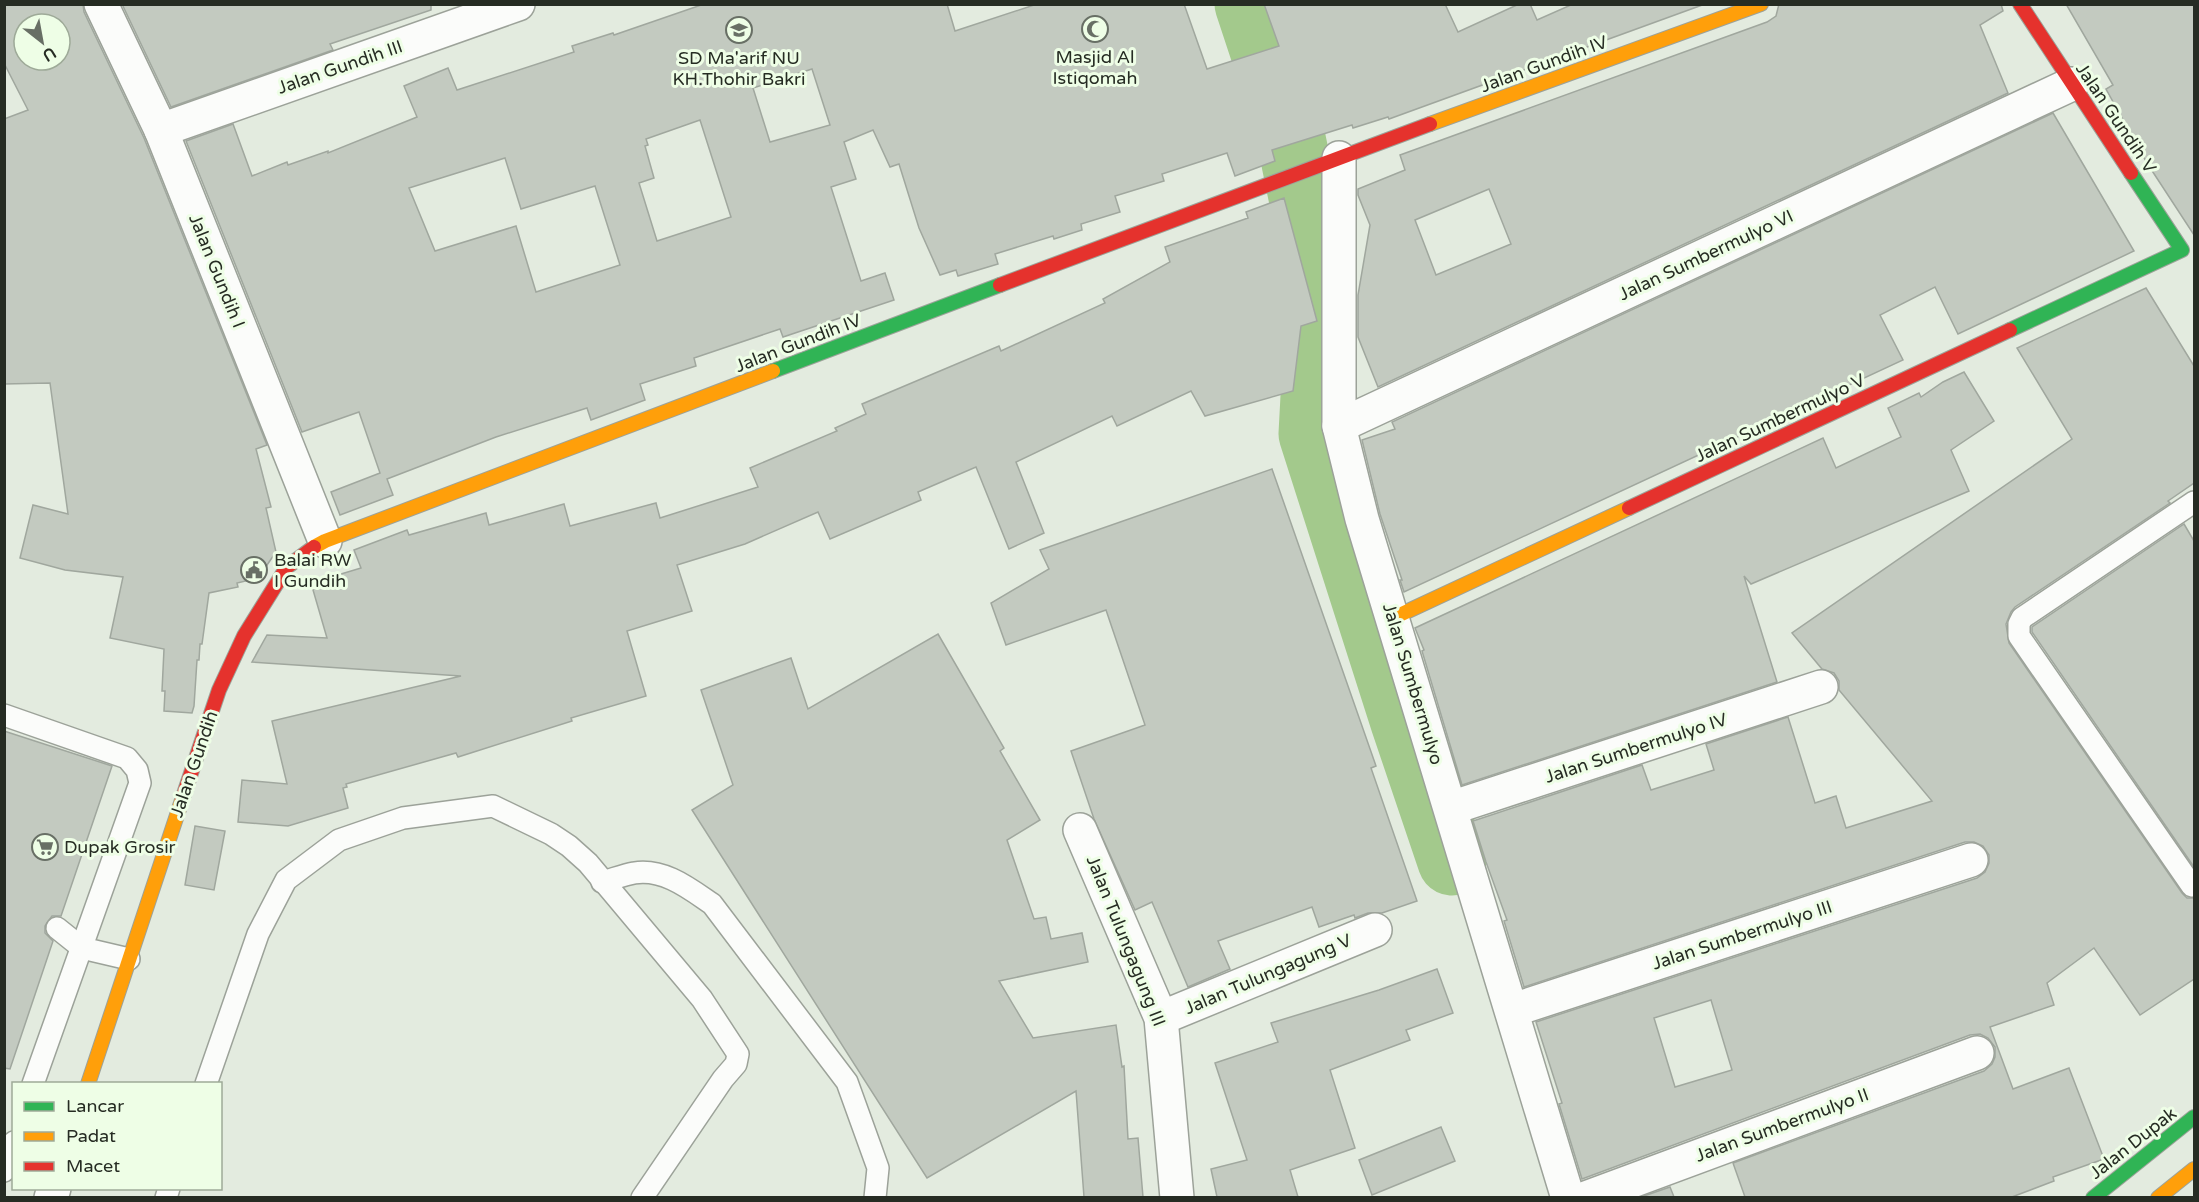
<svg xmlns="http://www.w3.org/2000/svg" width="2199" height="1202" viewBox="0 0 2199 1202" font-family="'Varela Round',sans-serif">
<rect width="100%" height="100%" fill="#e3ebdf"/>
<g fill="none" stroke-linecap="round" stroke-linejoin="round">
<path stroke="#a3c98c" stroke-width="69" d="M1249,4L1287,119L1321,284L1313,434L1405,722L1452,861"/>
</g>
<g fill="#c3cac0" stroke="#a0a79e" stroke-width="1.5" fill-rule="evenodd">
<path d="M4,4H83L84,12L144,138L267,445L256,449L271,507L266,508L276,552L258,578L237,583L238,587L209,593L202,644H200L199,660H197L194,706L192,713L164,711L165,691H162L164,649L110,638L123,577L65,570L20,558L33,505L68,514L50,383L4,384V119L28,110L4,63ZM24,24H60V60H24Z"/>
<path d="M122,4H431V10L330,44L333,50L171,107Z"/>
<path d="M704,4H947L955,31L1037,4H1184L1207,69L1279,46L1264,4H1445L1458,32L1519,4H1530L1537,20L1573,4H1705L1389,119L1388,117L1353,128L1352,125L1272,150L1275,161L1235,176L1227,153L1162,174L1164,181L1115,196L1120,212L1081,224L1082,230L1054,239L1053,236L995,254L998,264L958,276L956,270L940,275L919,228L899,164L890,167L873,130L844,142L856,179L831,187L861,281L885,273L894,300L783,337L780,329L694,358L696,366L640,384L645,400L591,420L587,408L496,437L387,479L393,495L340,515L331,492L380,473L359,412L302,432L186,141L233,124L252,176L287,162L288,165L328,151V153L417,117L404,86L448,68L457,90L574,52L572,46L613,33L614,35ZM812,69L830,125L770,142L753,88ZM700,120L731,217L657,241L639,183L654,178L645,146L648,145L646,139ZM505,158L521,209L595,186L620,265L536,292L516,226L435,251L409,188Z"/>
<path d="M1779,4H2001L2003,11L1980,25L2008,93L1378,387L1358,337V295L1370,225L1358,195V189L1405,170L1400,155L1767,22L1776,16ZM1489,189L1511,244L1436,275L1415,220Z"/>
<path d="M2066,4H2194V235L2147,163L2106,89L2113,85Z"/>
<path d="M2053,113L2134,251L1958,334L1935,287L1880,315L1903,360L1404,592L1400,580H1402L1380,514L1362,440L1395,429L1392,422Z"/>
<path d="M1284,198L1317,321L1301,326L1293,391L1205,416L1191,391L1117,426L1112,416L1016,462L1044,533L1009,549L976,467L918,492L921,500L830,539L818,512L745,544L677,565L692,611L627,631L646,696L571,718L572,721L458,757L456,753L346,784L347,787L343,788L348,808L288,826L238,822L242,780L287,784L272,721L461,676L252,662L267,635L327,638L311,583L361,568L354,550L407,530L409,535L486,513L489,525L564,504L570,526L656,503L660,518L758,487L750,468L837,431L835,428L866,414L862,404L999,346L1001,351L1105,303L1103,299L1170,262L1165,247L1248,218L1246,212Z"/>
<path d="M2146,288L2194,366V483L2168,501L2170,503L2015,607L2011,612L2006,624L2009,643L2182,893L2187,898H2194V979L2140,1015L2094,948L2047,983L2054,1005L1990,1027L2013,1089L2069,1068L2104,1159L2053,1177L2054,1181L2012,1197H1745L1733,1163L1984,1071L1992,1064L1995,1057V1047L1988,1038L1980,1034L1970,1035L1582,1179L1559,1104L1562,1103L1536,1022L1977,878L1985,872L1989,863V855L1983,846L1974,842H1965L1524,987L1504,921L1507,920L1486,862L1473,821L1642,765L1651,790L1714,770L1706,744L1788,717L1815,803L1836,796L1846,828L1932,801L1839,690V681L1834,673L1822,669L1792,633L2072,439L2017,348ZM1711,1000L1732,1070L1675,1087L1654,1018Z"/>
<path d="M1964,372L1994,421L1951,450L1969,491L1751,584L1744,576L1777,682L1462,785L1422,651L1424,650L1415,628L1823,438L1836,468L1901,437L1888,408L1919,393L1921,397L1943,382Z"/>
<path d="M1272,469L1376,766L1371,768L1417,901L1382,913H1368L1355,918L1354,915L1319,927L1312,907L1218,941L1230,969L1188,987L1152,902L1135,910L1094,819L1071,751L1145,725L1106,610L1006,645L991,603L1049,569L1040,550Z"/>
<path d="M2184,524L2194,541V867L2032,632V627Z"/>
<path d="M938,634L1004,748L1000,751L1040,820L1007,840L1034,919L1046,917L1051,939L1082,933L1088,962L999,981L1033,1038L1116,1025L1122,1067L1124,1066L1128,1139L1138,1138L1143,1197H1084L1076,1091L927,1178L692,810L733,785L701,690L791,658L808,709Z"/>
<path d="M4,731L112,766L61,916H52L45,926V933L53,941L10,1069L4,1068Z"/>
<path d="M195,826L225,831L214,890L185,885Z"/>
<path d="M1437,969L1453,1013L1406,1030L1410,1040L1330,1070L1355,1148L1290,1170L1298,1197H1217L1211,1169L1247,1160L1215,1063L1278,1042L1271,1023L1379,990Z"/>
<path d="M1441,1127L1455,1161L1372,1195L1359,1160Z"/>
<path d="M1670,1187L1674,1197H1641Z"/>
</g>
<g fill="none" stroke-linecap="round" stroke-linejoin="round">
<defs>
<g id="lane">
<path d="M4,715L127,758L137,770L140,783L33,1084"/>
<path d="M602,882C613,879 624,875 634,873C664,868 690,889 712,904L847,1082L878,1168L875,1198"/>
<path d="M2192,886L2019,636V624L2022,618L2194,502"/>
<path d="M57,928L82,948L129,959"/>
<path d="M206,1084L258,934L286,880L339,840L403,818L493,806L551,834L569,846L588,863L702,999L738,1054L736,1064L723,1079L642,1198"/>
<path d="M4,1171L14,1142"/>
<path d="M166,1198L169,1188"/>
</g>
<g id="street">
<path d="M101,4L161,130L325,541"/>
<path d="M161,130L518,4"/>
<path d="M1339,158V426L1362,519L1568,1198"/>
<path d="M1339,426L2072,84"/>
<path d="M1451,808L1821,687"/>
<path d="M1080,830L1161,1018L1177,1198"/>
<path d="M1513,1010L1971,860"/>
<path d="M1161,1018L1375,930"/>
<path d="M51,1198L54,1188"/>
<path d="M1586,1198L1977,1053"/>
</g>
<g id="fast">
<path d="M2010,330L2182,250L2131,173"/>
<path d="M773,371L1000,285"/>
<path d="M2093,1198L2194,1117"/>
</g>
<g id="slow">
<path d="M1430,124L1761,4"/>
<path d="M314,547L325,541L773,371"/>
<path d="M1393,618L1629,508"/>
<path d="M88,1084L182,800"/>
<path d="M2158,1198L2194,1169"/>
</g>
<g id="jam">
<path d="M2020,4L2131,173"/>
<path d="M1000,285L1430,124"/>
<path d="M1629,508L2010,330"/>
<path d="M182,800L219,690L244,636L287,567L314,547"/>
</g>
</defs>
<use href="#lane" stroke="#9ca299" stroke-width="24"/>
<use href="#street" stroke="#9ca299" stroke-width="36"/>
<use href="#fast" stroke="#9ca299" stroke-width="16"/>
<use href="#slow" stroke="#9ca299" stroke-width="16"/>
<use href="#jam" stroke="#9ca299" stroke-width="16"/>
<use href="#lane" stroke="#fbfcfa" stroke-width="21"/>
<use href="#street" stroke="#fbfcfa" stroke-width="33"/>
<use href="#fast" stroke="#30b455" stroke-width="14"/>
<use href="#slow" stroke="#ff9f0a" stroke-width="14"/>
<use href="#jam" stroke="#e5322d" stroke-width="14"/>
</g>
<defs>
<symbol id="mosque-ring" viewBox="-11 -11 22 22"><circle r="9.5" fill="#eefee6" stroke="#686f65" stroke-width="1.5"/><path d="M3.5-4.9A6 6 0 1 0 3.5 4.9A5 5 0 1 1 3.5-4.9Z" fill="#686f65"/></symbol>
<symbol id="school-ring" viewBox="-11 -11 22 22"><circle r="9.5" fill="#eefee6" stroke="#686f65" stroke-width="1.5"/><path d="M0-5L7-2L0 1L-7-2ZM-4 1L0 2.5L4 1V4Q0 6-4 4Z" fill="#686f65"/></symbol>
<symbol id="civic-ring" viewBox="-11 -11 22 22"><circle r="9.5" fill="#eefee6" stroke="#686f65" stroke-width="1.5"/><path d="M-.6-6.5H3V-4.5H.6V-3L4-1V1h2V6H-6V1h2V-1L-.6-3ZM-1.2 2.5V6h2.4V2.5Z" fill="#686f65"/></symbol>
<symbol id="supermarket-ring" viewBox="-11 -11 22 22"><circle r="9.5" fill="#eefee6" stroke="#686f65" stroke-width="1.5"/><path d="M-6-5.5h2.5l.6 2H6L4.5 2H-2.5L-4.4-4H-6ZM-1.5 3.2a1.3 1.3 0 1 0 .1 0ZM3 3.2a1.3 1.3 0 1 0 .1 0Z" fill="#686f65"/></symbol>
</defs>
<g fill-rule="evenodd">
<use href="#mosque-ring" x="1080" y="14" width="30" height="30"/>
<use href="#school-ring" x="724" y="15" width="30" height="30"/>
<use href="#civic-ring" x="239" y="555" width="30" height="30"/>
<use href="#supermarket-ring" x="30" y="832" width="30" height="30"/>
</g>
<g text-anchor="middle" stroke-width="6" stroke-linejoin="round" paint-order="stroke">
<g font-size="18" fill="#262c23" stroke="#eefee6">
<text x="1095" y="63">Masjid Al<tspan x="1095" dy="21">Istiqomah</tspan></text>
<text x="739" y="64">SD Ma'arif NU<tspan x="739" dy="21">KH.Thohir Bakri</tspan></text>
<text x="274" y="566" text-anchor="start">Balai RW<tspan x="274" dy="21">I Gundih</tspan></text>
<text x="64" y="853" text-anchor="start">Dupak Grosir</text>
</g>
<g font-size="18" fill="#262c23" stroke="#eefee6">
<text transform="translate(1544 64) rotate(-20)" y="6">Jalan Gundih IV</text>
<text transform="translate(340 67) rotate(-19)" y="6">Jalan Gundih III</text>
<text transform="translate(2116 118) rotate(56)" y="6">Jalan Gundih V</text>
<text transform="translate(1706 255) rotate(-25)" y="6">Jalan Sumbermulyo VI</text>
<text transform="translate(217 271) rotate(68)" y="6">Jalan Gundih I</text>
<text transform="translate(798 343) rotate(-21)" y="6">Jalan Gundih IV</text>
<text transform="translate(1780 418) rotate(-25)" y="6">Jalan Sumbermulyo V</text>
<text transform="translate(1413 684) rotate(73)" y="6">Jalan Sumbermulyo</text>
<text transform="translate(1636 748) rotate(-18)" y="6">Jalan Sumbermulyo IV</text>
<text transform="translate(194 764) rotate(-71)" y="6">Jalan Gundih</text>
<text transform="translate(1742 935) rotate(-18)" y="6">Jalan Sumbermulyo III</text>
<text transform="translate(1126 941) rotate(68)" y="6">Jalan Tulungagung III</text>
<text transform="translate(1268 974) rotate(-23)" y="6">Jalan Tulungagung V</text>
<text transform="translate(1782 1125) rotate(-20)" y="6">Jalan Sumbermulyo II</text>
<text transform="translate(2133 1143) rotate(-38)" y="6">Jalan Dupak</text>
</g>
</g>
<rect width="2199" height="1202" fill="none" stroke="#262c23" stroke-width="12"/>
<rect x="12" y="1082" width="210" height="108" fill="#eefee6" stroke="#9eaa98" stroke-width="1.5"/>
<rect x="24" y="1102" width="30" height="9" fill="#30b455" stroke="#9eaa98" stroke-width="1.5"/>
<text x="66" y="1112" font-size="18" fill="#262c23">Lancar</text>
<rect x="24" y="1132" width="30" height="9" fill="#ff9f0a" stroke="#9eaa98" stroke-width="1.5"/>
<text x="66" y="1142" font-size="18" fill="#262c23">Padat</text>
<rect x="24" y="1162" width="30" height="9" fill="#e5322d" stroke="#9eaa98" stroke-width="1.5"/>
<text x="66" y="1172" font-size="18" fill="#262c23">Macet</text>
<g transform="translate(42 42) rotate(149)"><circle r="28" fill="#eefee6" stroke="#9eaa98" stroke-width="1.5"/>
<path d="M0-4.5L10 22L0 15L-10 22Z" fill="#686f65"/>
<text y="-9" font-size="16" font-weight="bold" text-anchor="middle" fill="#262c23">U</text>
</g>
</svg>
